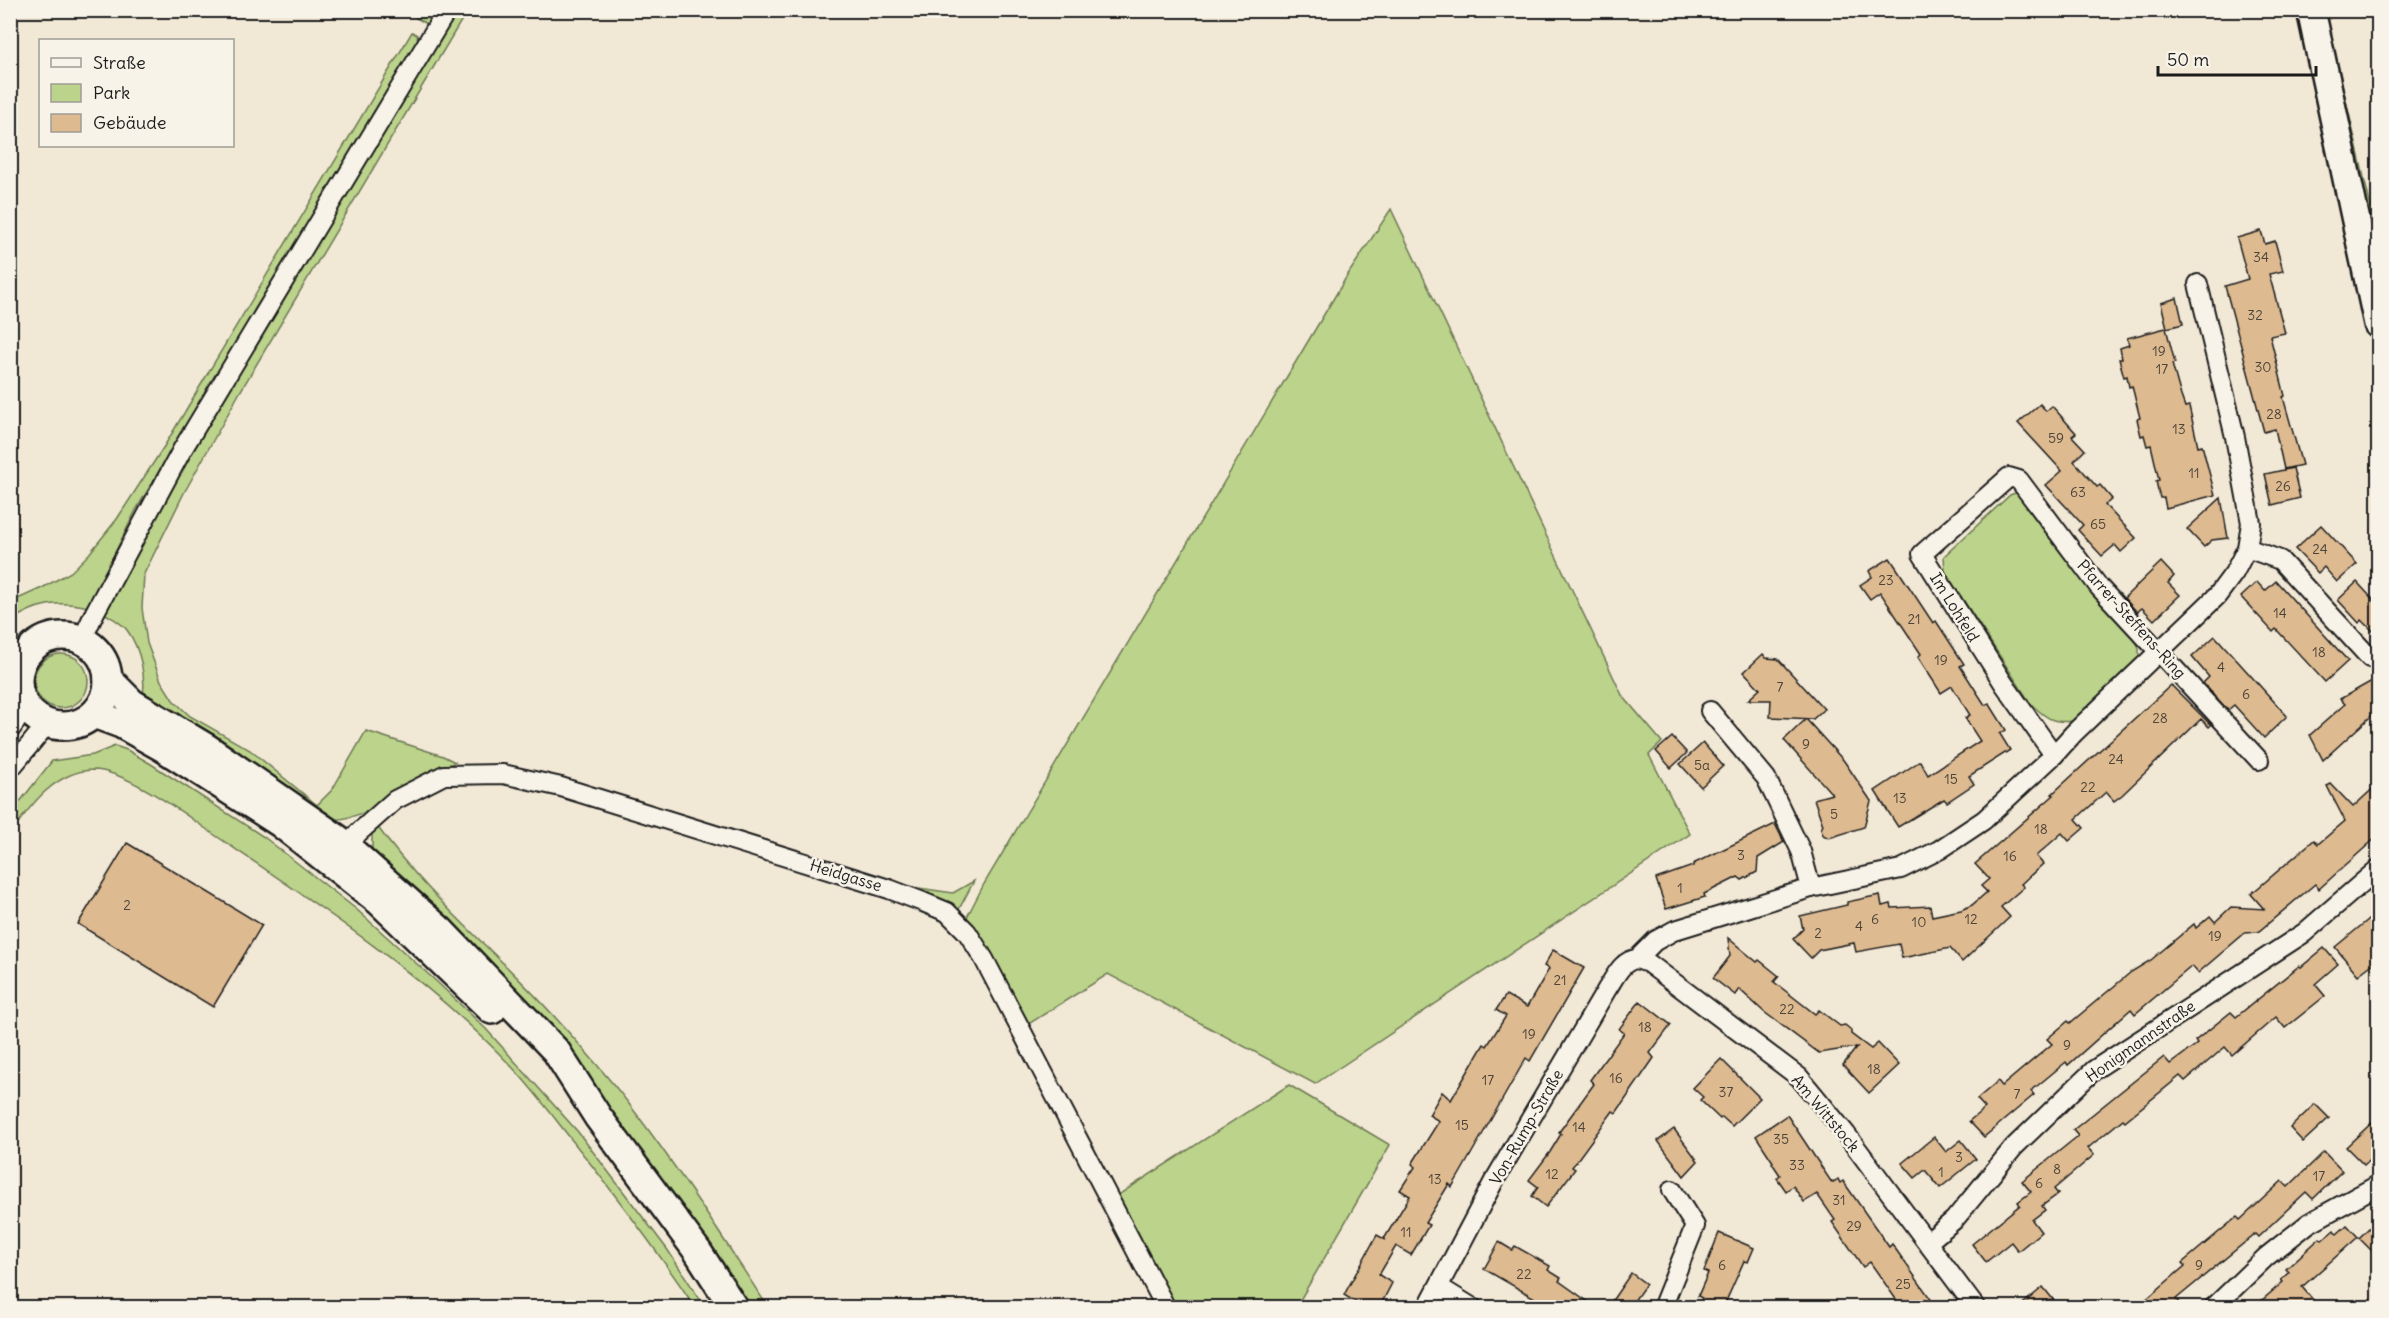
<svg xmlns="http://www.w3.org/2000/svg" width="2389" height="1318" viewBox="0 0 2389 1318" font-family="Delius,sans-serif">
<rect width="100%" height="100%" fill="#f2e8d6"/>
<filter id="ink" filterUnits="userSpaceOnUse"><feTurbulence type="fractalNoise" baseFrequency=".0167" numOctaves="2"/><feDisplacementMap in="SourceGraphic" scale="12" xChannelSelector="R" yChannelSelector="G"/><feConvolveMatrix kernelMatrix="1 2 1 2 8 2 1 2 1" color-interpolation-filters="sRGB"/></filter>
<g filter="url(#ink)">
<g fill="#bbd38a" stroke="#6c7853" stroke-width="1.5">
<path d="M420,11V10L436,11L427,24L416,18Z"/>
<path d="M456,11H467L240,392L184,493L144,574L142,608L147,643L161,681L173,700L190,716L250,750L317,805L332,790L366,731L443,756L455,762C417,780 376,817 333,820L142,702C147,680 141,649 127,630C122,623 112,618 104,613L124,571L194,450Z"/>
<path d="M2321,11H2325L2378,237V260Z"/>
<path d="M412,32L417,35L418,41L189,420L136,510L88,607C58,600 35,604 11,621V602L42,588L71,572L89,554L117,519L165,445Z"/>
<path d="M1391,209L1622,695L1662,742L1649,755L1690,834L1315,1084L1108,974L1027,1025L967,917L984,884L1347,276Z"/>
<path d="M2018,492L2135,637L2139,649V657L2072,721C2052,724 2044,716 2031,704L1945,572L1944,556L2010,495Z"/>
<circle cx="61" cy="681" r="27"/>
<path d="M115,746L127,750L151,764L264,837L356,909L437,982L486,1029L578,1132L667,1249L705,1307H695C656,1249 615,1194 571,1139C552,1115 533,1089 512,1067C427,977 321,907 219,838C190,818 127,770 93,770C55,771 30,806 11,833V813L52,761L93,755Z"/>
<path d="M377,826C430,900 503,957 562,1025C587,1053 613,1082 635,1112C683,1175 725,1242 768,1307H748L661,1178L597,1095L372,856V834Z"/>
<path d="M974,881L958,911L946,902L912,887L953,893Z"/>
<path d="M1289,1085L1390,1145L1296,1307H1174L1115,1197Z"/>
</g>
<g fill="#deba90" stroke="#1c1c1c" stroke-width="1.5">
<path d="M2261,231L2265,244L2275,241L2283,271L2269,274L2285,333L2270,336L2285,396L2283,397L2302,465L2284,469L2275,429L2264,432L2225,286L2248,279L2237,238Z"/>
<path d="M2177,298L2183,324L2167,328L2161,303Z"/>
<path d="M2166,328L2175,363L2172,364L2181,396L2185,407L2189,406L2198,446L2202,445L2215,495L2166,508L2164,498H2160L2158,490L2156,481L2159,480L2151,445L2147,446L2144,435L2141,436L2137,419L2140,418L2132,386L2129,387L2127,376L2124,377L2119,359H2122L2120,348L2129,345L2127,338Z"/>
<path d="M2040,404L2046,411L2052,406L2076,433L2072,436L2085,450L2074,461L2097,487L2100,485L2112,499L2105,505L2136,538L2121,552L2115,545L2102,556L2078,530L2083,525L2046,485L2062,471L2018,423Z"/>
<path d="M2293,468L2300,498L2272,505L2265,474Z"/>
<path d="M2221,498L2228,538L2212,540L2204,547L2187,529Z"/>
<path d="M2321,525L2357,564L2337,582L2324,567L2318,573L2295,549Z"/>
<path d="M1890,558L1933,623L1936,621L1964,664L1960,666L1985,705L1989,703L2006,730L2000,734L2010,750L1969,776L1974,784L1947,802L1944,799L1898,827L1875,791L1920,761L1928,775L1980,741L1965,718L1970,715L1952,686L1941,693L1918,657L1921,654L1880,592L1870,599L1860,585L1872,577L1869,571Z"/>
<path d="M2161,562L2174,576L2168,583L2180,595L2154,620L2142,608L2137,612L2124,598Z"/>
<path d="M2276,581L2348,661L2325,682L2276,629L2273,632L2241,597L2257,582L2265,591Z"/>
<path d="M2357,582L2379,606V637L2362,620L2359,623L2338,600Z"/>
<path d="M2215,636L2287,716L2264,738L2234,705L2228,710L2203,683L2209,677L2192,657Z"/>
<path d="M1763,654L1766,658L1778,659L1824,709L1813,719L1770,717L1771,700H1748L1760,689L1744,672Z"/>
<path d="M2379,677V709L2323,760L2310,735L2345,704L2340,699Z"/>
<path d="M2171,685L2211,725L2209,727L2201,719L2122,795L2114,801L2106,792L2076,819L2084,828L2069,841L2062,833L2036,856L2043,864L2021,884L2024,887L2001,907L2010,917L1962,962L1950,948L1902,958L1899,944L1856,952L1854,943L1819,950L1811,958L1793,939L1803,929L1800,916L1847,905V902L1880,895L1882,906L1891,904L1892,908L1930,906L1932,916L1961,910L1972,905L1987,892L1981,886L1989,879L1975,864L2054,795L2052,794Z"/>
<path d="M1806,719L1844,761L1871,801L1864,827L1829,838L1823,835L1821,829L1823,825L1814,799L1832,794L1784,740Z"/>
<path d="M1672,737L1687,753L1671,768L1656,751Z"/>
<path d="M1703,743L1723,766L1701,787L1680,764Z"/>
<path d="M2379,783V835L2319,889L2315,884L2258,932L2245,933L2198,973L2192,966L2135,1014L2131,1009L2068,1065L2066,1062L2031,1091L2034,1095L1984,1137L1969,1121L1985,1108L1977,1099L1998,1081L2002,1086L2052,1044L2047,1039L2068,1021L2070,1023L2131,972L2151,960L2194,924L2196,928L2210,916L2215,922L2231,907L2264,909L2251,894L2314,840L2318,844L2345,821L2327,786L2331,784L2353,807Z"/>
<path d="M1775,824L1784,842L1758,858L1757,872L1742,880L1738,877L1704,894L1705,897L1666,909L1656,879L1693,866V864Z"/>
<path d="M127,843L262,925L213,1007L78,924Z"/>
<path d="M2379,911V959L2358,975L2335,947Z"/>
<path d="M1728,938L1757,962L1759,960L1779,976L1774,982L1815,1014L1819,1010L1840,1026L1845,1025L1851,1030V1034L1871,1049L1878,1043L1899,1065L1869,1093L1843,1065L1857,1047L1819,1053L1764,1012L1739,989L1735,995L1713,978L1730,956Z"/>
<path d="M2324,948L2338,964L2315,984L2325,996L2285,1028L2276,1017L2232,1055L2225,1047L2185,1081L2180,1076L2125,1121L2123,1119L2088,1148L2094,1155L2054,1189L2058,1194L2042,1206L2045,1210L2032,1220L2041,1232L2018,1251L2011,1242L1986,1262L1972,1244L2020,1205L2018,1202L2031,1192L2022,1181L2078,1136L2073,1130L2164,1057L2170,1064L2197,1044L2195,1041L2231,1012L2236,1017L2299,966L2301,967Z"/>
<path d="M1553,950L1584,968L1530,1061L1526,1058L1458,1177L1452,1187L1449,1184L1425,1223L1429,1225L1411,1255L1396,1246L1379,1275L1392,1283L1379,1308H1365L1344,1295L1377,1235L1386,1240L1384,1239L1410,1196L1400,1190L1415,1167L1412,1164L1439,1121L1429,1115L1442,1092L1451,1100L1484,1044L1487,1046L1506,1016L1496,1010L1506,995L1527,1007L1549,969L1544,966Z"/>
<path d="M1640,1001L1671,1025L1650,1053L1654,1058L1616,1113L1613,1111L1572,1167L1575,1169L1546,1207L1532,1196L1538,1187L1529,1180L1550,1152L1561,1134L1559,1132L1594,1084L1590,1080L1624,1033L1619,1029Z"/>
<path d="M1721,1059L1760,1098L1732,1126L1722,1117L1720,1119L1700,1100L1703,1097L1693,1088Z"/>
<path d="M2315,1104L2329,1118L2303,1142L2290,1128Z"/>
<path d="M1787,1115L1832,1183L1838,1179L1840,1183L1843,1181L1889,1247L1892,1244L1937,1308H1902L1870,1262L1863,1267L1832,1222L1835,1220L1817,1194L1804,1202L1793,1186L1786,1191L1777,1178L1780,1175L1772,1163L1773,1162L1756,1136Z"/>
<path d="M2379,1116V1151L2364,1165L2346,1147Z"/>
<path d="M1674,1129L1698,1161L1684,1176L1658,1141Z"/>
<path d="M1934,1137L1946,1152L1961,1140L1976,1159L1940,1188L1925,1170L1915,1178L1902,1163Z"/>
<path d="M2324,1152L2342,1171L2313,1199L2306,1192L2258,1237L2255,1234L2176,1299L2183,1308H2136L2185,1266L2182,1263L2237,1217L2240,1220L2282,1181L2288,1187Z"/>
<path d="M2379,1218V1258L2359,1238Z"/>
<path d="M2347,1225L2358,1237L2302,1287L2320,1308H2253L2283,1282L2281,1280L2289,1272L2286,1269L2320,1238L2322,1240L2334,1230L2337,1234Z"/>
<path d="M1719,1233L1754,1248L1748,1262L1744,1261L1723,1308H1698L1702,1298L1698,1296L1708,1273L1704,1271Z"/>
<path d="M1499,1242L1512,1250L1515,1246L1550,1266L1548,1270L1561,1278L1559,1281L1597,1308H1552L1484,1269Z"/>
<path d="M1631,1273L1646,1284L1629,1308H1607Z"/>
<path d="M2043,1287L2060,1308H2018Z"/>
</g>
<g fill="none" stroke-linecap="round" stroke-linejoin="round">
<defs>
<g id="street">
<path d="M2247,548L2280,560L2370,658"/>
<path d="M82,640L95,612L182,450L447,10"/>
<path d="M1710,711L1766,778L1801,851L1811,888"/>
<path d="M10,730L26,707"/>
<path d="M2054,755L2004,684L1922,554L2009,477L2019,480L2099,587L2259,760"/>
<path d="M10,769L47,724"/>
<path d="M341,857L358,833L395,800L444,775L503,774L561,787L889,889L923,902L947,912L967,932L984,959L1166,1308"/>
<path d="M1637,959L1655,941L1675,930L1811,888L1901,869L1939,850L1984,820L2054,755L2074,733L2217,596L2234,573L2247,548L2251,523L2235,437L2198,284"/>
<path d="M1637,959L1648,963L1799,1077L1846,1134L1976,1308"/>
<path d="M1928,1242L1954,1220L2014,1147L2094,1070L2304,933L2378,869"/>
<path d="M1439,1287L1473,1308"/>
<path d="M1427,1308L1494,1181L1607,989C1615,977 1622,960 1637,959"/>
<path d="M1662,1308L1695,1226L1672,1190"/>
<path d="M2213,1308L2266,1257L2309,1223L2378,1185"/>
</g>
<g id="secondary">
<path d="M2311,10L2378,324"/>
<circle cx="63" cy="681" r="45"/>
<path d="M108,679L132,703L207,748L338,839L441,931L556,1051L598,1117L698,1252L734,1308"/>
<path d="M94,714L121,724L162,747L280,823L380,902L492,1010"/>
</g>
</defs>
<use href="#street" stroke="#1c1c1c" stroke-width="22"/>
<use href="#secondary" stroke="#1c1c1c" stroke-width="32"/>
<use href="#street" stroke="#f7f3e8" stroke-width="18"/>
<use href="#secondary" stroke="#f7f3e8" stroke-width="27"/>
</g>
</g>
<g text-anchor="middle" stroke-width="5" stroke-linejoin="round" paint-order="stroke">
<g font-size="14" fill="#4c4439">
<text x="2261" y="262">34</text>
<text x="2255" y="320">32</text>
<text x="2159" y="356">19</text>
<text x="2263" y="372">30</text>
<text x="2162" y="374">17</text>
<text x="2274" y="419">28</text>
<text x="2179" y="434">13</text>
<text x="2056" y="443">59</text>
<text x="2194" y="478">11</text>
<text x="2283" y="491">26</text>
<text x="2078" y="497">63</text>
<text x="2098" y="529">65</text>
<text x="2320" y="554">24</text>
<text x="1886" y="585">23</text>
<text x="2280" y="618">14</text>
<text x="1914" y="624">21</text>
<text x="2319" y="657">18</text>
<text x="1941" y="665">19</text>
<text x="2221" y="672">4</text>
<text x="1780" y="692">7</text>
<text x="2246" y="699">6</text>
<text x="2160" y="723">28</text>
<text x="1806" y="749">9</text>
<text x="2116" y="764">24</text>
<text x="1702" y="770">5a</text>
<text x="1951" y="784">15</text>
<text x="2088" y="792">22</text>
<text x="1900" y="803">13</text>
<text x="1834" y="819">5</text>
<text x="2041" y="834">18</text>
<text x="1741" y="860">3</text>
<text x="2010" y="861">16</text>
<text x="1680" y="893">1</text>
<text x="127" y="910">2</text>
<text x="1875" y="924">6</text>
<text x="1971" y="924">12</text>
<text x="1919" y="927">10</text>
<text x="1859" y="931">4</text>
<text x="1818" y="938">2</text>
<text x="2215" y="941">19</text>
<text x="1560" y="985">21</text>
<text x="1787" y="1014">22</text>
<text x="1645" y="1032">18</text>
<text x="1529" y="1039">19</text>
<text x="2067" y="1050">9</text>
<text x="1874" y="1074">18</text>
<text x="1616" y="1083">16</text>
<text x="1488" y="1085">17</text>
<text x="1726" y="1097">37</text>
<text x="2017" y="1099">7</text>
<text x="1462" y="1130">15</text>
<text x="1579" y="1132">14</text>
<text x="1781" y="1144">35</text>
<text x="1959" y="1162">3</text>
<text x="1797" y="1170">33</text>
<text x="2057" y="1174">8</text>
<text x="1941" y="1177">1</text>
<text x="1552" y="1179">12</text>
<text x="2319" y="1181">17</text>
<text x="1435" y="1184">13</text>
<text x="2039" y="1188">6</text>
<text x="1839" y="1205">31</text>
<text x="1854" y="1231">29</text>
<text x="1406" y="1237">11</text>
<text x="1722" y="1270">6</text>
<text x="2199" y="1270">9</text>
<text x="1524" y="1279">22</text>
<text x="1903" y="1289">25</text>
</g>
<g font-size="16" fill="#1c1c1c" stroke="#f7f3e8">
<text transform="translate(1955 607) rotate(58)" y="6">Im Lohfeld</text>
<text transform="translate(2132 619) rotate(48)" y="6">Pfarrer-Steffens-Ring</text>
<text transform="translate(846 875) rotate(17)" y="6">Heidgasse</text>
<text transform="translate(2140 1041) rotate(-35)" y="6">Honigmannstraße</text>
<text transform="translate(1826 1113) rotate(50)" y="6">Am Wittstock</text>
<text transform="translate(1526 1127) rotate(-60)" y="6">Von-Rump-Straße</text>
</g>
</g>
<rect width="2389" height="1318" fill="none" stroke="#f7f3e8" stroke-width="36"/>
<rect x="18" y="18" width="2353" height="1282" fill="none" stroke="#1c1c1c" stroke-width="2" filter="url(#ink)"/>
<rect x="39" y="39" width="195" height="108" fill="#f7f3e8" stroke="#9f9d96" stroke-width="1.5"/>
<rect x="51" y="58" width="30" height="9" fill="#f7f3e8" stroke="#9f9d96" stroke-width="1.5"/>
<text x="93" y="69" font-size="18" fill="#1c1c1c">Straße</text>
<rect x="51" y="84" width="30" height="18" fill="#bbd38a" stroke="#9f9d96" stroke-width="1.5"/>
<text x="93" y="99" font-size="18" fill="#1c1c1c">Park</text>
<rect x="51" y="114" width="30" height="18" fill="#deba90" stroke="#9f9d96" stroke-width="1.5"/>
<text x="93" y="129" font-size="18" fill="#1c1c1c">Gebäude</text>
<path d="M2158 66v9h158v-9" fill="none" stroke="#1c1c1c" stroke-width="3"/>
<text x="2167" y="66" font-size="18" fill="#1c1c1c" stroke="#f7f3e8" stroke-width="4.5" paint-order="stroke">50 m</text>
</svg>
